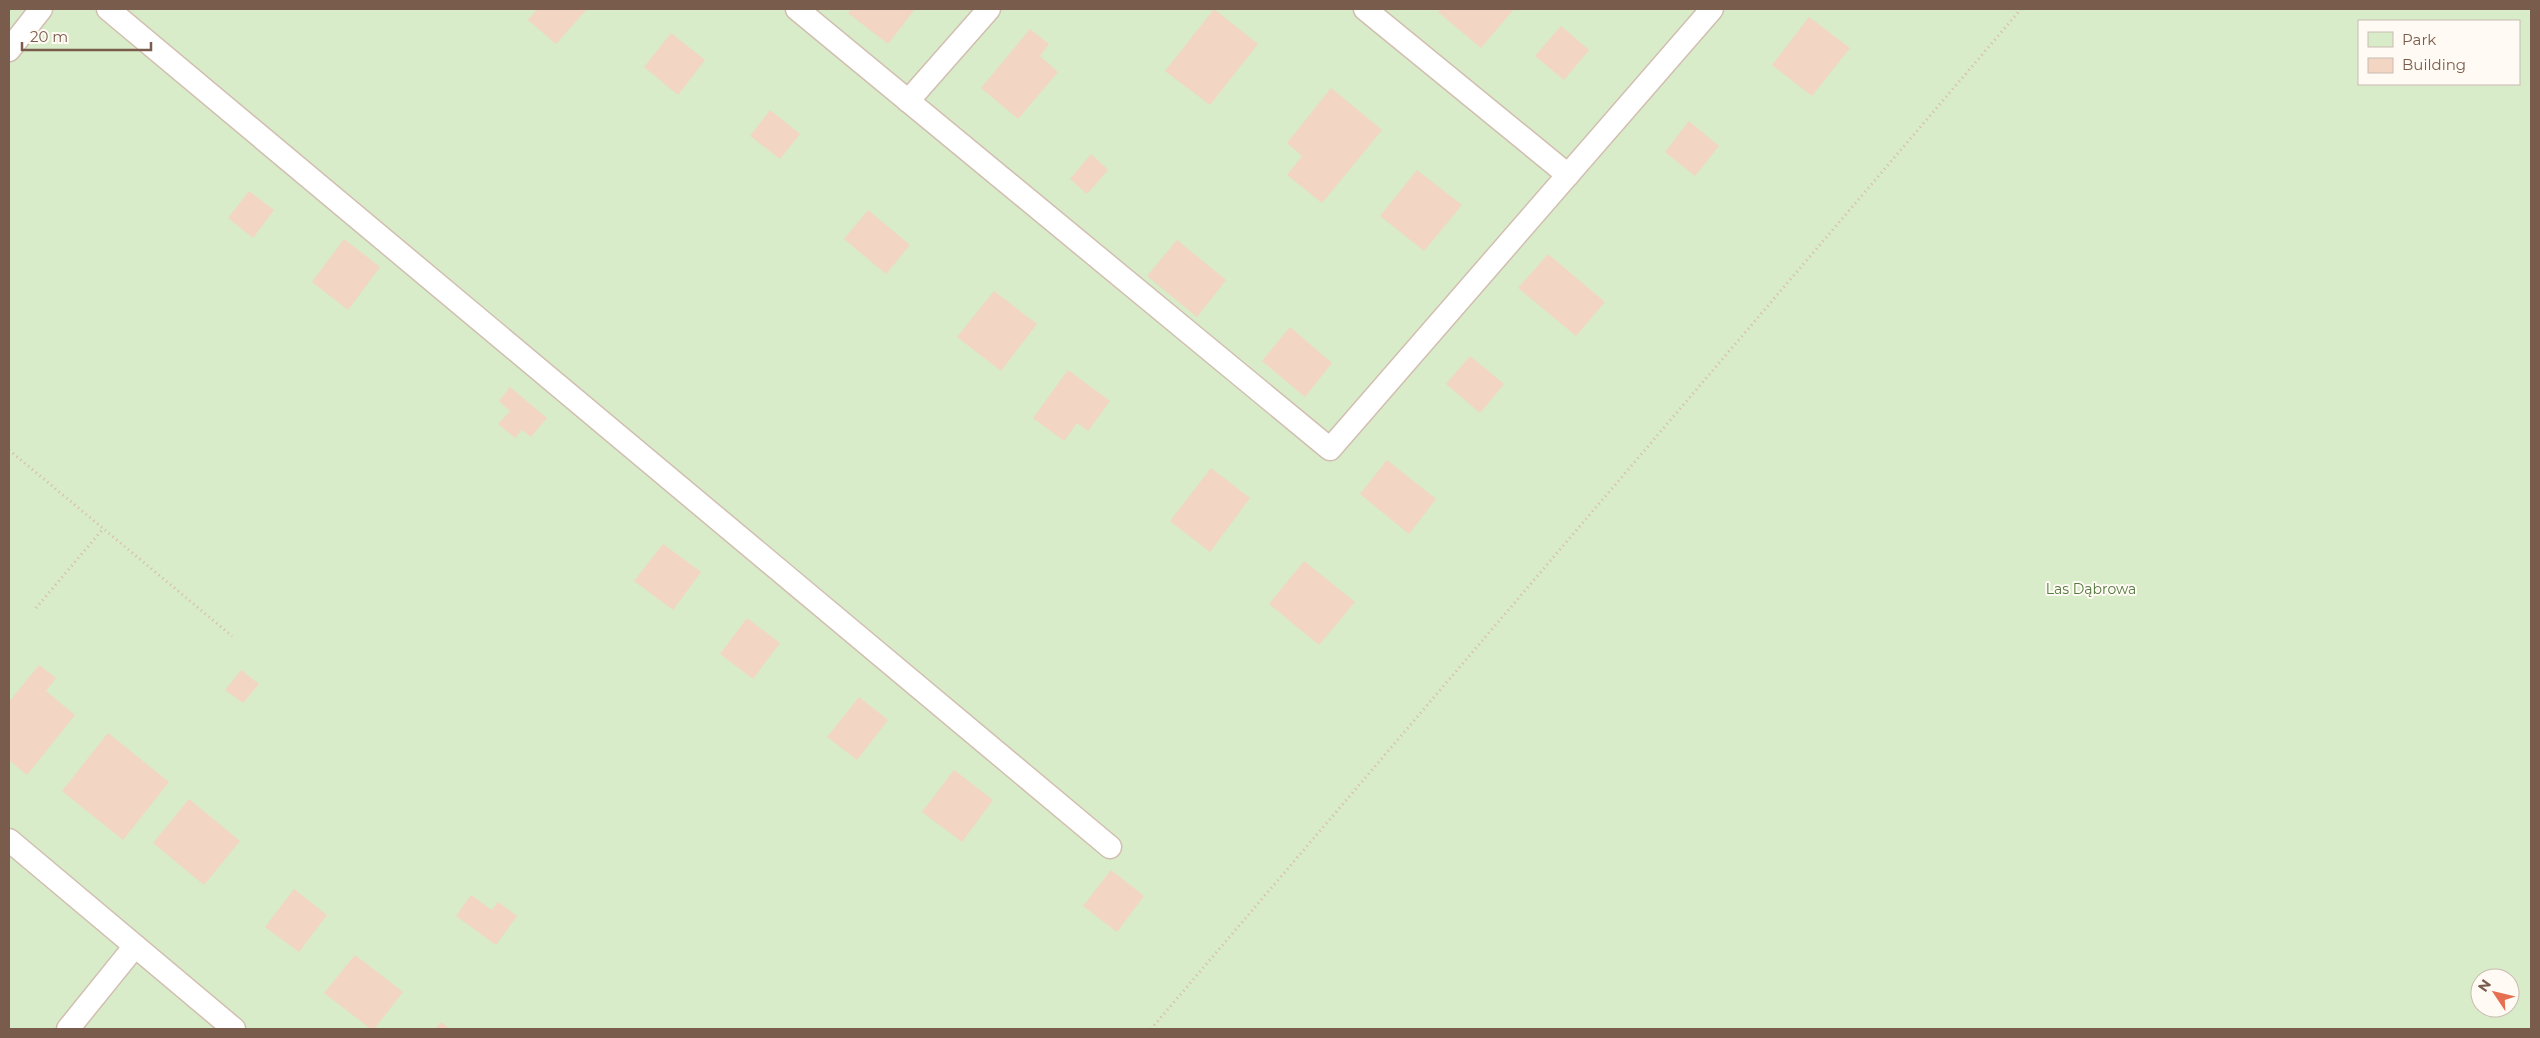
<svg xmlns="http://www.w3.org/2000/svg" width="2540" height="1038" viewBox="0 0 2540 1038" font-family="Montserrat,sans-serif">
<rect width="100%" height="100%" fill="#fdf6ec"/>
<path fill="#d8ecc9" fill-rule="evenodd" d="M9,9H2531V1029H9ZM2359,21H2519V84H2359ZM2480,978H2510V1008H2480Z"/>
<g fill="#f3d5c3">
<path d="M537,9H587L556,44L528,20Z"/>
<path d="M851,9H915L888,44L848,13Z"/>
<path d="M1214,9L1258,44L1210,105L1165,71Z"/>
<path d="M1441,9H1514L1481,48L1438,12Z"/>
<path d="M1809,17L1850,48L1812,96L1772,65Z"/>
<path d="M1561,26L1589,50L1564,80L1535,56Z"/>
<path d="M1030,29L1049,44L1040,56L1058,72L1018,119L981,88Z"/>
<path d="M671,33L705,60L678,95L644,67Z"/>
<path d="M1331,88L1382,130L1322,203L1287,175L1302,156L1287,143Z"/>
<path d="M770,110L800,134L780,159L750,136Z"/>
<path d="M1689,121L1719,146L1695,176L1665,152Z"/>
<path d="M1091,154L1108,170L1087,194L1070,179Z"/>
<path d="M1417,170L1462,205L1424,251L1380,216Z"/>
<path d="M249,191L274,210L253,238L228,218Z"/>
<path d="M868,210L910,245L886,274L844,239Z"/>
<path d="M344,239L380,267L348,310L312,282Z"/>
<path d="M1177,240L1226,280L1197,317L1147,276Z"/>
<path d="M1548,254L1605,302L1576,336L1518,288Z"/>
<path d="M994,291L1037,324L1001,371L957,337Z"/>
<path d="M1290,327L1332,363L1305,397L1262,361Z"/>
<path d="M1470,356L1504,384L1480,413L1446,384Z"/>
<path d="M1068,370L1110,401L1088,431L1077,423L1064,441L1033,418Z"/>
<path d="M510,387L547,418L531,437L522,430L515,438L498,424L510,411L499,401Z"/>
<path d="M1387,460L1436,499L1409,534L1360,494Z"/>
<path d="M1211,468L1250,498L1210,552L1170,521Z"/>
<path d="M663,544L701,572L673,610L634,581Z"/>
<path d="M1304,561L1355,602L1319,645L1269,604Z"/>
<path d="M747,618L780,643L753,679L720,654Z"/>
<path d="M39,665L56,678L46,691L75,715L27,775L9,760V702Z"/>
<path d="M241,670L259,684L243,703L225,690Z"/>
<path d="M859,697L888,720L857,760L827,737Z"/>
<path d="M108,733L169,782L123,840L62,791Z"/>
<path d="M954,770L993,800L962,842L922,812Z"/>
<path d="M189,799L240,841L204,885L153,843Z"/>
<path d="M1111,870L1144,896L1117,932L1083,906Z"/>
<path d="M294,889L327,915L299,952L265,927Z"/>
<path d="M471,895L492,910L498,902L517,916L496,945L456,916Z"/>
<path d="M355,955L403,992L374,1029H371L324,993Z"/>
<path d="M441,1022L450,1029H435Z"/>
</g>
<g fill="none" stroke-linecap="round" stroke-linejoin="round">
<defs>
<g id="lane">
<path d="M108,9L1110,847"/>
<path d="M797,9L1330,449L1712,9"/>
<path d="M1365,9L1568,175"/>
<path d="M9,50L41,9"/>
<path d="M908,101L989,9"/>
<path d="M9,840L234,1029"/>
<path d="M68,1029L135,946"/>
</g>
</defs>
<use href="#lane" stroke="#d1beb0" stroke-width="25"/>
<g stroke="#d9b8a5" stroke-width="3" stroke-dasharray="1 4" stroke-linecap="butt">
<path d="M9,450L232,636"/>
<path d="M36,608L102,530"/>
<path d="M1151,1029L2021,9"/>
</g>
<use href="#lane" stroke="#fff" stroke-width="22"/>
</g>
<g text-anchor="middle" stroke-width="4" stroke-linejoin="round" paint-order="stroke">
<g font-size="14" fill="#537a41" stroke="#fffaf3">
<text x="2091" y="594">Las Dąbrowa</text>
</g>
</g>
<rect width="2540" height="1038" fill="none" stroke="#7a5c4d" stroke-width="20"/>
<rect x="2358" y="20" width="162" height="65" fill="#fffaf3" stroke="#cabbb1"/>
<rect x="2368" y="32" width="25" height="15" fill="#d8ecc9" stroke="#cabbb1"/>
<text x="2402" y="45" font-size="15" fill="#7a5c4d">Park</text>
<rect x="2368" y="58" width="25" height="15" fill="#f3d5c3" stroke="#cabbb1"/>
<text x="2402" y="70" font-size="15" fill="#7a5c4d">Building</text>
<g transform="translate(2495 993) rotate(305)"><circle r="24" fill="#fffaf3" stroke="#cabbb1"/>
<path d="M0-4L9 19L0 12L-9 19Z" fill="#e76f51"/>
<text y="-8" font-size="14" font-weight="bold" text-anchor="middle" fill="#7a5c4d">N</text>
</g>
<path d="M22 42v8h129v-8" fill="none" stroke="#7a5c4d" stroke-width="2.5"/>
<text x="30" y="42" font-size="15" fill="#7a5c4d" stroke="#fffaf3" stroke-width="4" paint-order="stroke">20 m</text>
</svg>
